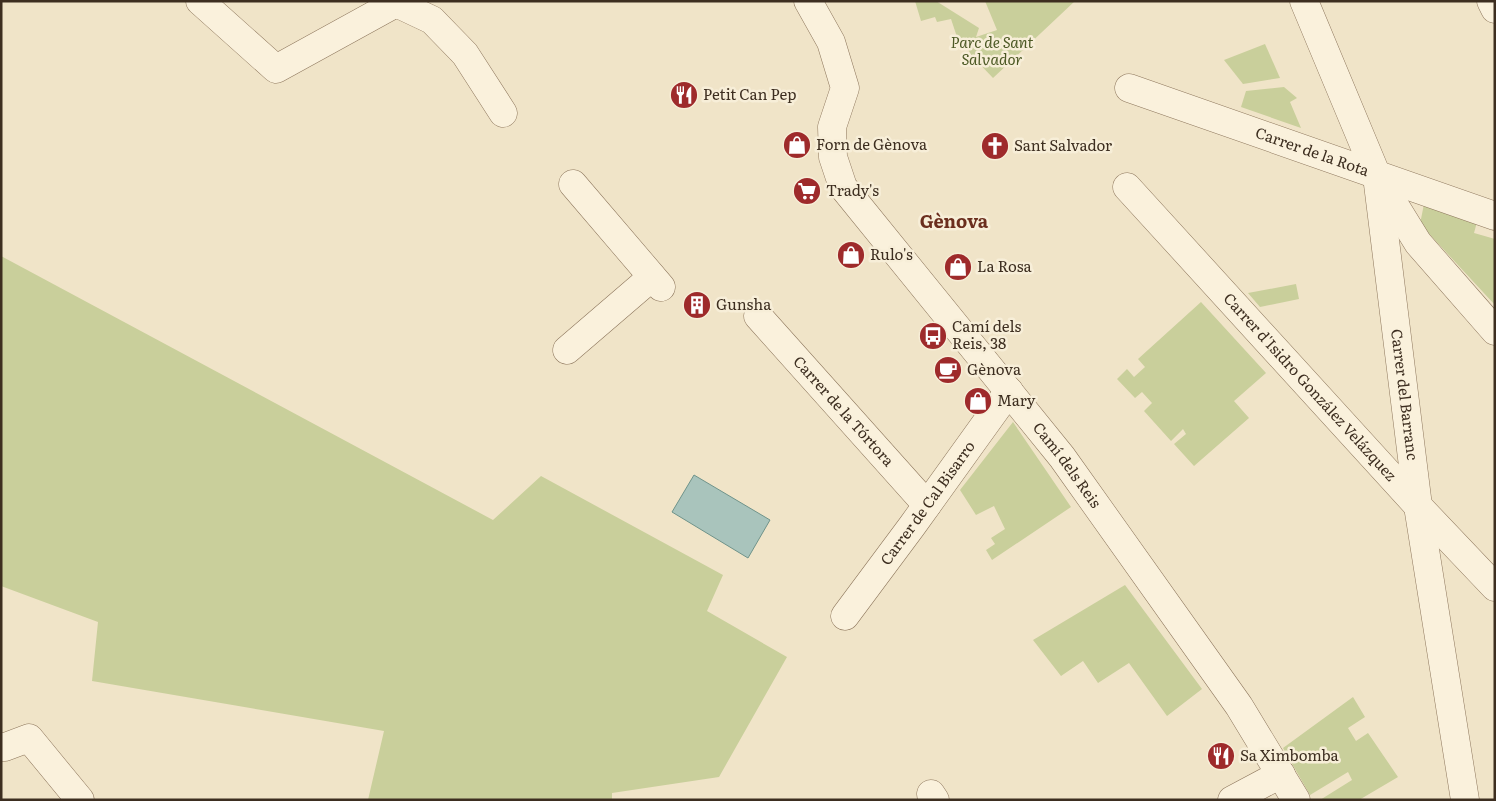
<svg xmlns="http://www.w3.org/2000/svg" width="1496" height="801" viewBox="0 0 1496 801" font-family="Literata,serif">
<rect width="100%" height="100%" fill="#f0e4c8"/>
<g fill="#c9cf9b">
<path d="M915,1H936L979,28L976,37L997,30L985,1H1075L993,78L971,55L964,41L959,43L951,19L937,22L935,17L921,21Z"/>
<path d="M1265,44L1280,78L1243,84L1224,60Z"/>
<path d="M1284,87L1297,98L1290,102L1301,128L1241,107L1246,91Z"/>
<path d="M1424,204L1477,222L1474,233L1495,239V305L1420,224Z"/>
<path d="M1,256L493,520L541,476L723,575L707,611L787,657L719,777L612,793V800H368L384,731L92,681L98,622L1,586Z"/>
<path d="M1296,284L1299,299L1260,307L1248,293Z"/>
<path d="M1201,302L1266,373L1234,401L1249,418L1194,466L1174,444L1186,434L1183,429L1171,441L1144,411L1152,403L1142,392L1135,398L1117,379L1127,369L1134,377L1145,367L1138,359Z"/>
<path d="M1013,422L1071,507L992,560L986,550L995,544L991,538L1005,529L994,506L976,515L960,490Z"/>
<path d="M1125,585L1202,689L1167,716L1129,663L1098,683L1083,661L1061,676L1033,640Z"/>
<path d="M1353,697L1365,717L1348,728L1356,741L1368,733L1398,777L1359,800H1320L1352,780L1348,772L1310,795L1283,748Z"/>
</g>
<path fill="#a9c4bc" stroke="#6f938a" d="M694,475L770,520L748,558L672,512Z"/>
<g fill="none" stroke-linecap="round" stroke-linejoin="round">
<defs>
<g id="minor">
<path d="M200,1L276,69L396,3L432,20L465,54L503,113"/>
<path id="s1" d="M808,1L831,42L845,88L832,127L833,157L843,187L1062,457L1239,706L1296,800"/>
<path id="s2" d="M1304,1L1377,176L1418,506L1465,800"/>
<path d="M1491,1L1495,9"/>
<path id="s3" d="M1129,88L1495,216"/>
<path d="M1381,183L1418,243L1495,331"/>
<path d="M573,184L661,287"/>
<path id="s4" d="M1127,187L1418,506L1495,587"/>
<path id="s5" d="M758,316L927,505"/>
<path d="M567,350L652,277"/>
<path id="s6" d="M845,616L912,526L1009,391"/>
<path d="M1,747H5L29,738L80,800"/>
<path d="M931,794L935,800"/>
<path d="M1232,800L1281,774"/>
</g>
</defs>
<use href="#minor" stroke="#8d765c" stroke-width="29"/>
<use href="#minor" stroke="#faf1dc" stroke-width="28"/>
</g>
<defs>
<symbol id="restaurant-disc" viewBox="-11 -11 22 22"><circle r="9.5" fill="#9e2a2b" stroke="#f7eed8"/><path d="M-5-6h1v4h1v-4h1v4h1v-4h1v5L-1.5 .5V6h-2V.5L-5-1ZM5-6V6H3V1.5H1.5Q1.5-4 5-6Z" fill="#fff"/></symbol>
<symbol id="shop-disc" viewBox="-11 -11 22 22"><circle r="9.5" fill="#9e2a2b" stroke="#f7eed8"/><path d="M-5-2.5h2.3a2.7 3.5 0 0 1 5.4 0H5L5.5 6h-11ZM-1.5-2.5h3a1.5 2.3 0 0 0-3 0Z" fill="#fff"/></symbol>
<symbol id="church-disc" viewBox="-11 -11 22 22"><circle r="9.5" fill="#9e2a2b" stroke="#f7eed8"/><path d="M-1.2-6h2.4v3.5h3.3v2.4h-3.3V6h-2.4V-.1h-3.3v-2.4h3.3Z" fill="#fff"/></symbol>
<symbol id="supermarket-disc" viewBox="-11 -11 22 22"><circle r="9.5" fill="#9e2a2b" stroke="#f7eed8"/><path d="M-6-5.5h2.5l.6 2H6L4.5 2H-2.5L-4.4-4H-6ZM-1.5 3.2a1.3 1.3 0 1 0 .1 0ZM3 3.2a1.3 1.3 0 1 0 .1 0Z" fill="#fff"/></symbol>
<symbol id="building-disc" viewBox="-11 -11 22 22"><circle r="9.5" fill="#9e2a2b" stroke="#f7eed8"/><path d="M-4-6H4V6H1V3H-1V6H-4ZM-2.5-4.3h1.7v1.8h-1.7ZM.8-4.3h1.7v1.8H.8ZM-2.5-1h1.7V.8h-1.7ZM.8-1h1.7V.8H.8Z" fill="#fff"/></symbol>
<symbol id="bus-disc" viewBox="-11 -11 22 22"><circle r="9.5" fill="#9e2a2b" stroke="#f7eed8"/><path d="M-5-6H5V4H4V6H2V4H-2V6H-4V4H-5ZM-3.5-4V0h7V-4ZM-3.5 1.2v1.5H-2V1.2ZM2 1.2v1.5H3.5V1.2Z" fill="#fff"/></symbol>
<symbol id="cafe-disc" viewBox="-11 -11 22 22"><circle r="9.5" fill="#9e2a2b" stroke="#f7eed8"/><path d="M-5.5-4.5H6V0H3Q3 3.5 0 3.5H-2.5Q-5.5 3.5-5.5 0ZM3-3.2v2h1.7v-2ZM-6 4.5H4V6H-6Z" fill="#fff"/></symbol>
</defs>
<g fill-rule="evenodd">
<use href="#restaurant-disc" x="668" y="79" width="32" height="32"/>
<use href="#shop-disc" x="781" y="129" width="32" height="32"/>
<use href="#church-disc" x="979" y="130" width="32" height="32"/>
<use href="#supermarket-disc" x="791" y="175" width="32" height="32"/>
<use href="#shop-disc" x="835" y="239" width="32" height="32"/>
<use href="#shop-disc" x="942" y="251" width="32" height="32"/>
<use href="#building-disc" x="681" y="289" width="32" height="32"/>
<use href="#bus-disc" x="917" y="320" width="32" height="32"/>
<use href="#cafe-disc" x="932" y="354" width="32" height="32"/>
<use href="#shop-disc" x="962" y="385" width="32" height="32"/>
<use href="#restaurant-disc" x="1205" y="740" width="32" height="32"/>
</g>
<g text-anchor="middle" stroke-width="5" stroke-linejoin="round" paint-order="stroke">
<g font-size="15" font-style="italic" fill="#4d5a26" stroke="#f7eed8">
<text x="992" y="48">Parc de Sant<tspan x="992" dy="17">Salvador</tspan></text>
</g>
<g font-size="15" fill="#3d2e20" stroke="#f7eed8" text-anchor="start">
<text x="703" y="100">Petit Can Pep</text>
<text x="816" y="150">Forn de Gènova</text>
<text x="1014" y="151">Sant Salvador</text>
<text x="826" y="196">Trady's</text>
<text x="870" y="260">Rulo's</text>
<text x="977" y="272">La Rosa</text>
<text x="716" y="310">Gunsha</text>
<text x="952" y="332">Camí dels<tspan x="952" dy="17">Reis, 38</tspan></text>
<text x="967" y="375">Gènova</text>
<text x="997" y="406">Mary</text>
<text x="1240" y="761">Sa Ximbomba</text>
</g>
<g font-size="15" fill="#3d2e20" stroke="#f7eed8">
<text dy="5" stroke="none"><textPath href="#s3" startOffset="194">Carrer de la Rota</textPath></text>
<text dy="5" stroke="none"><textPath href="#s4" startOffset="271">Carrer d'Isidro González Velázquez</textPath></text>
<text dy="5" stroke="none"><textPath href="#s2" startOffset="410">Carrer del Barranc</textPath></text>
<text dy="5" stroke="none"><textPath href="#s5" startOffset="128">Carrer de la Tórtora</textPath></text>
<text dy="5" stroke="none"><textPath href="#s1" startOffset="555">Camí dels Reis</textPath></text>
<text dy="5" stroke="none"><textPath href="#s6" startOffset="140">Carrer de Cal Bisarro</textPath></text>
</g>
<g font-size="18" font-weight="bold" fill="#6b2e1e" stroke="#f7eed8">
<text x="954" y="228">Gènova</text>
</g>
</g>
<rect width="1496" height="801" fill="none" stroke="#3d2e20" stroke-width="5"/>
</svg>
